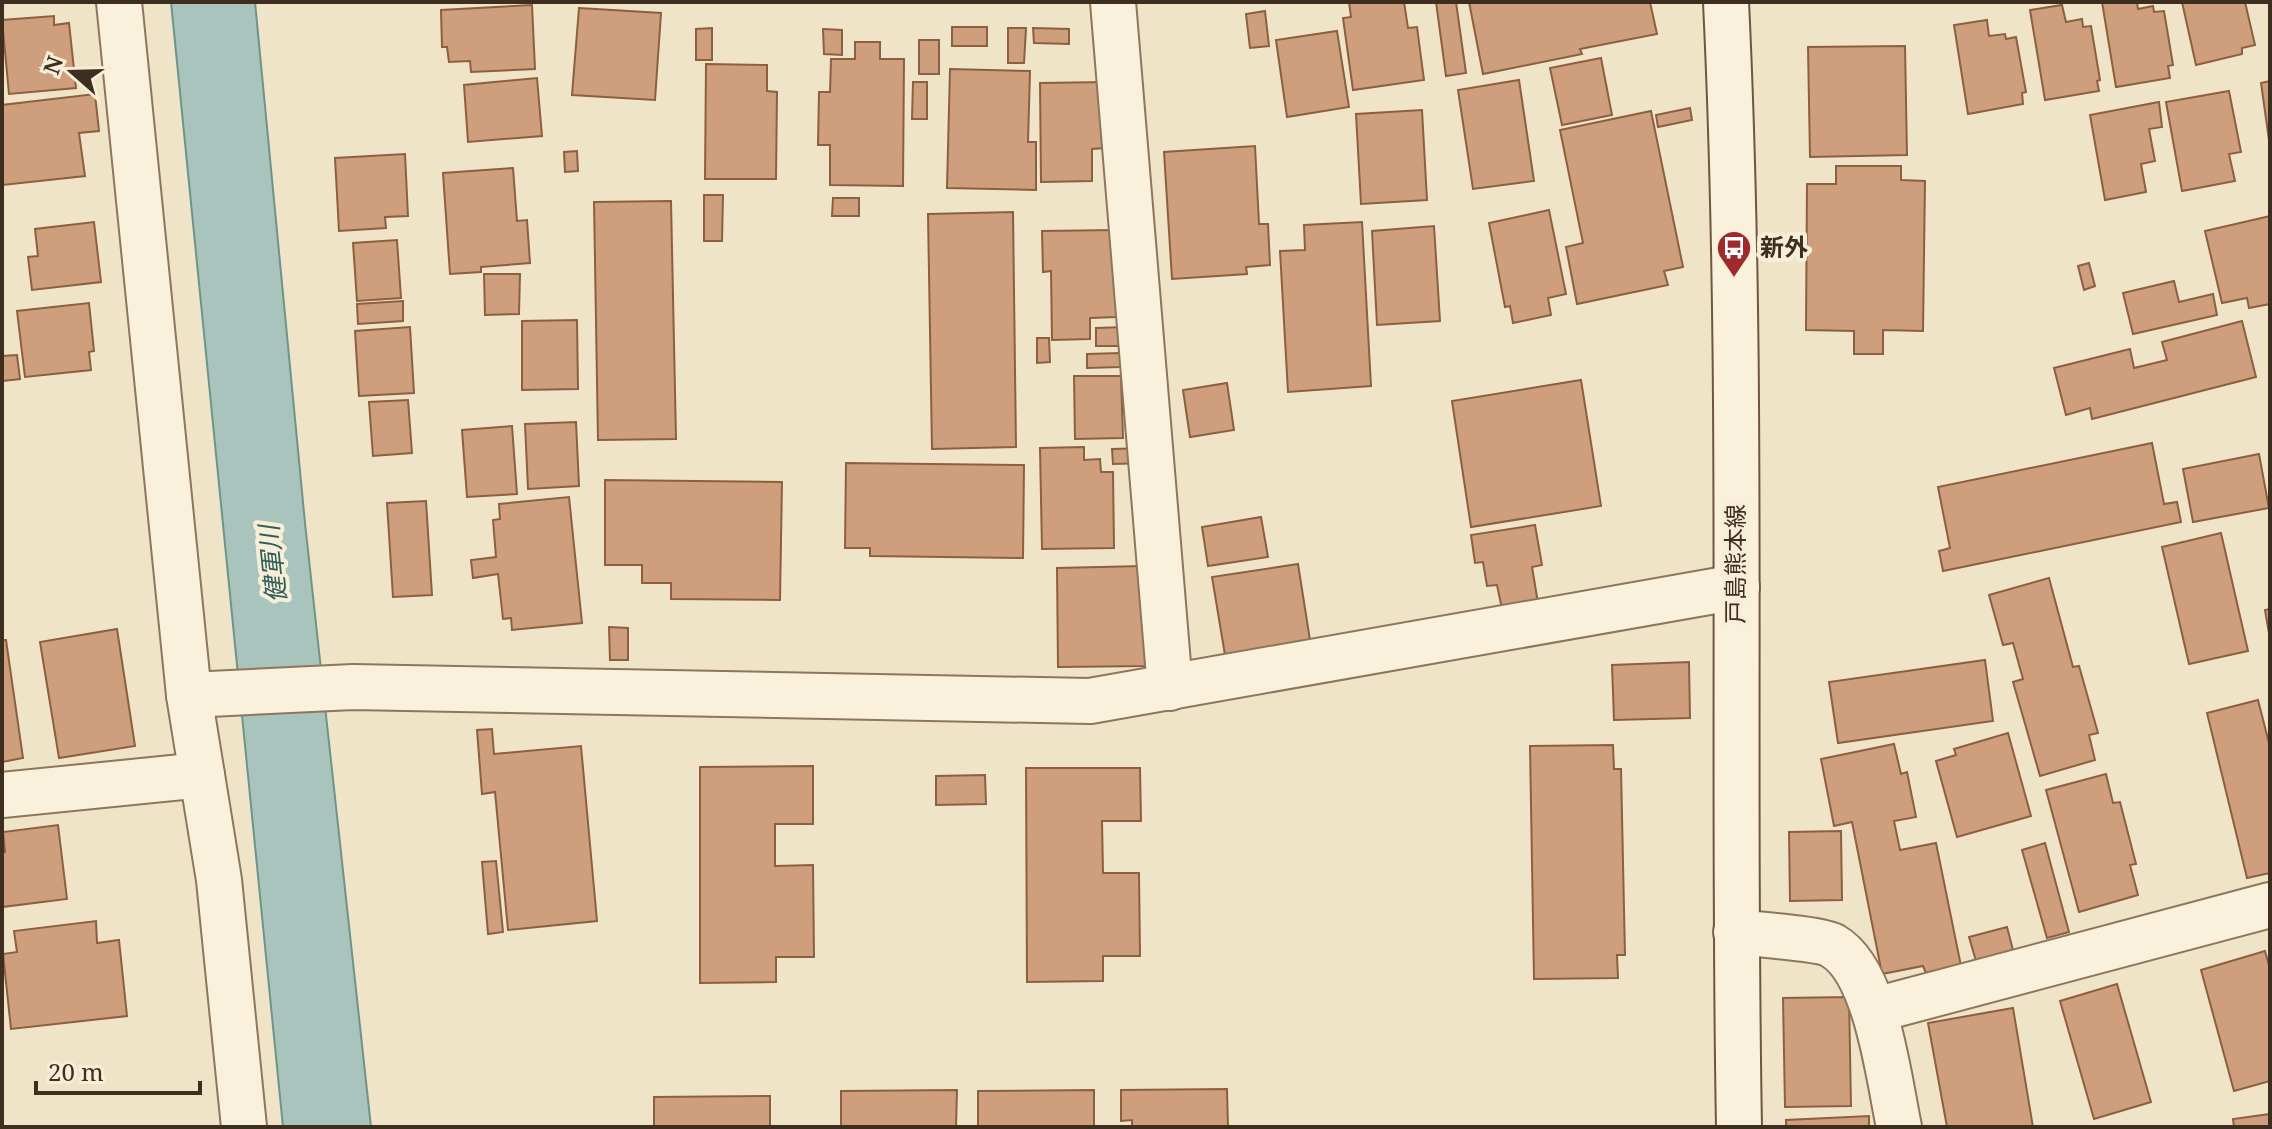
<svg xmlns="http://www.w3.org/2000/svg" width="2272" height="1129" viewBox="0 0 2272 1129" font-family="'Noto Serif','Noto Sans JP',serif">
<rect width="100%" height="100%" fill="#f0e4c8"/>
<path fill="#a9c4bc" stroke="#6f938a" stroke-width="2" d="M171,2H255L305,523L371,1127H283Z"/>
<g fill="#cf9f7d" stroke="#8d5f41" stroke-width="2">
<path d="M1349,2H1404L1408,28L1417,27L1424,80L1353,90L1343,18L1351,17Z"/>
<path d="M1436,2H1456L1466,73L1446,76Z"/>
<path d="M1469,2H1650L1657,34L1580,49L1582,54L1483,74Z"/>
<path d="M2102,2H2137L2138,9L2153,6L2154,12L2164,11L2173,65L2168,66L2170,78L2116,87Z"/>
<path d="M2182,2H2245L2255,45L2242,48V54L2196,65Z"/>
<path d="M532,5L535,69L471,72L470,61L449,62L447,47H442L441,10Z"/>
<path d="M2062,5L2066,22L2082,19L2083,27L2091,26L2100,80L2097,81L2099,91L2045,100L2030,10Z"/>
<path d="M579,8L661,13L655,100L572,95Z"/>
<path d="M1265,11L1269,46L1250,48L1246,14Z"/>
<path d="M54,16V25L69,23L76,88L9,94L2,20Z"/>
<path d="M1987,20L1989,36L2005,34L2006,39L2016,37L2026,92L2022,93L2023,104L1968,114L1954,25Z"/>
<rect x="952" y="27" width="35" height="19"/>
<path d="M712,28V60H696V29Z"/>
<path d="M1008,28H1026L1024,63H1008Z"/>
<path d="M1033,28L1069,29V44L1034,43Z"/>
<path d="M823,29L842,30V55L824,54Z"/>
<path d="M1337,31L1349,107L1287,117L1276,40Z"/>
<rect x="919" y="40" width="20" height="34"/>
<path d="M855,42H880V59H904L903,186L830,185V145H818L819,92H830L831,59H855Z"/>
<path d="M1905,46L1907,155L1810,157L1808,47Z"/>
<path d="M1601,58L1612,115L1562,125L1550,68Z"/>
<path d="M706,64L767,65V91L777,92L776,179H705Z"/>
<path d="M950,69L1030,71L1028,142H1036V190L947,188Z"/>
<path d="M537,78L542,136L468,142L464,85Z"/>
<path d="M1519,80L1534,181L1473,189L1458,90Z"/>
<path d="M2270,81V147L2261,83Z"/>
<path d="M913,82H927V119H912Z"/>
<path d="M1106,82V148L1092,149V181L1041,182L1040,83Z"/>
<path d="M2229,91L2241,152L2229,154L2235,181L2182,191L2166,102Z"/>
<path d="M95,94L99,131L79,133L85,176L3,185L2,105Z"/>
<path d="M2159,102L2162,127L2149,129L2155,161L2141,164L2146,192L2105,200L2090,115Z"/>
<path d="M1690,108L1692,120L1658,127L1656,115Z"/>
<path d="M1422,110L1427,200L1361,204L1356,114Z"/>
<path d="M1651,111L1683,267L1664,271L1668,285L1577,304L1566,247L1583,243L1560,130Z"/>
<path d="M1255,146L1259,224H1268L1270,265L1246,267L1247,274L1172,279L1164,152Z"/>
<path d="M577,151L578,171L565,172L564,152Z"/>
<path d="M405,154L408,216L385,217L386,228L339,231L335,158Z"/>
<path d="M1836,166H1901V180L1925,181L1923,331L1883,330V354H1854V331L1806,330L1807,184H1836Z"/>
<path d="M513,168L517,221L527,220L530,263L481,267V272L450,274L443,173Z"/>
<path d="M704,195H723L722,241H704Z"/>
<path d="M833,198H859V216H832Z"/>
<path d="M671,201L676,439L598,440L594,202Z"/>
<path d="M1549,210L1566,294L1548,298L1551,315L1513,323L1510,306L1505,307L1489,223Z"/>
<path d="M1013,212L1016,447L932,449L928,214Z"/>
<path d="M2270,216V304L2249,308L2247,298L2222,303L2205,231Z"/>
<path d="M94,222L101,282L32,290L28,257L38,256L35,229Z"/>
<path d="M1362,222L1371,386L1288,392L1280,251L1305,250L1304,225Z"/>
<path d="M1434,226L1440,321L1377,325L1372,231Z"/>
<path d="M1116,230L1117,317L1090,318V339L1052,340L1051,271L1043,272L1042,231Z"/>
<path d="M397,240L401,298L357,301L353,243Z"/>
<path d="M2089,263L2095,286L2084,290L2078,266Z"/>
<path d="M484,274H520L519,314L485,315Z"/>
<path d="M2174,281L2179,302L2213,294L2217,315L2133,334L2123,293Z"/>
<path d="M403,301V321L358,324L357,304Z"/>
<path d="M89,303L94,351L89,352L91,370L25,377L17,311Z"/>
<path d="M577,320L578,389L522,390V321Z"/>
<path d="M2242,321L2256,377L2092,419L2090,408L2066,415L2054,368L2130,349L2134,368L2167,360L2162,342Z"/>
<path d="M410,327L414,393L359,396L355,331Z"/>
<path d="M1124,327V346H1096V328Z"/>
<path d="M1037,338H1049L1050,362L1037,363Z"/>
<path d="M1120,353V367L1087,368V354Z"/>
<path d="M17,355L20,379L3,381L2,356Z"/>
<path d="M1074,376H1121L1123,438L1075,439Z"/>
<path d="M1581,380L1601,506L1471,527L1452,401Z"/>
<path d="M1227,383L1234,430L1190,437L1183,390Z"/>
<path d="M408,400L412,453L373,456L369,402Z"/>
<path d="M576,422L579,486L528,489L525,424Z"/>
<path d="M512,426L517,494L467,497L462,430Z"/>
<path d="M2152,443L2164,504L2177,502L2181,522L1943,571L1939,551L1950,548L1938,487Z"/>
<path d="M1084,447V460L1100,459L1101,472H1113L1114,548L1042,549L1040,448Z"/>
<path d="M1150,448V463L1113,464L1112,449Z"/>
<path d="M2259,454L2269,508L2193,522L2183,469Z"/>
<path d="M846,463L1024,465L1023,558L870,556V548H845Z"/>
<path d="M605,480L782,482L780,600L671,599V583H642V565H605Z"/>
<path d="M569,497L582,623L512,630L511,618L503,619L498,574L473,578L471,560L496,557L493,520L500,519L499,504Z"/>
<path d="M426,501L432,595L393,597L387,503Z"/>
<path d="M1261,517L1268,557L1208,566L1202,527Z"/>
<path d="M1535,525L1542,565L1532,567L1539,609L1503,614L1497,585L1487,586L1483,562L1475,563L1471,535Z"/>
<path d="M2221,533L2248,651L2189,664L2162,547Z"/>
<path d="M1298,564L1312,653L1227,667L1212,577Z"/>
<path d="M1143,566L1146,666L1058,667L1057,568Z"/>
<path d="M2049,578L2073,667L2079,666L2098,733L2089,735L2095,760L2040,776L2013,682L2023,679L2013,643L2003,645L1989,595Z"/>
<path d="M2270,609V639L2265,610Z"/>
<path d="M609,627L628,628V660H610Z"/>
<path d="M117,629L135,746L59,758L40,642Z"/>
<path d="M2,640H6L23,758L2,762Z"/>
<path d="M1985,660L1993,721L1838,743L1829,682Z"/>
<path d="M1689,662L1690,718L1614,720L1612,665Z"/>
<path d="M2258,700L2270,747V873L2247,878L2207,713Z"/>
<path d="M492,729L494,754L581,746L597,921L508,930L495,792L482,794L477,730Z"/>
<path d="M2008,733L2031,816L1957,837L1936,761L1956,755L1954,749Z"/>
<path d="M1894,744L1901,774L1907,772L1916,817L1894,821L1900,850L1936,843L1961,966L1926,973L1923,966L1882,974L1852,822L1834,826L1821,759Z"/>
<path d="M1613,745L1614,769H1621L1625,955H1617L1618,978L1534,979L1530,746Z"/>
<path d="M813,766V824H775V866L813,865L814,957H776V982L700,983V767Z"/>
<path d="M1026,768H1140L1141,821H1102L1103,873H1139L1140,956H1103V981L1027,982Z"/>
<path d="M2106,774L2113,803L2120,802L2136,864L2130,865L2138,895L2079,912L2046,790Z"/>
<path d="M985,775L986,804L936,805V776Z"/>
<path d="M58,825L67,899L2,907V852H5L3,832Z"/>
<path d="M1841,831L1842,900L1790,901L1789,832Z"/>
<path d="M2045,843L2069,932L2047,938L2022,850Z"/>
<path d="M496,861L503,932L488,934L482,862Z"/>
<path d="M96,921L97,943L119,940L127,1016L11,1029L3,954L17,952L14,931Z"/>
<path d="M2007,927L2013,950L1976,961L1969,937Z"/>
<path d="M2265,951L2270,969V1081L2234,1091L2201,970Z"/>
<path d="M2117,984L2151,1102L2094,1119L2060,1001Z"/>
<path d="M1849,997L1851,1106L1785,1107L1783,998Z"/>
<path d="M2013,1008L2033,1127H1947L1928,1023Z"/>
<path d="M1227,1089L1228,1127H1132V1120L1121,1121V1090Z"/>
<path d="M957,1090L956,1127H841V1091Z"/>
<path d="M1094,1090V1127H978V1091Z"/>
<path d="M770,1096V1127H654V1097Z"/>
<path d="M2270,1114V1127H2234L2233,1119Z"/>
<path d="M1869,1116V1127H1786V1120Z"/>
</g>
<g fill="none" stroke-linecap="round" stroke-linejoin="round">
<defs>
<g id="street">
<path d="M119,2L189,695L219,880L244,1127"/>
<path d="M1113,2L1170,688"/>
<path d="M189,695L353,687L1090,701L1737,587"/>
<path d="M2,795L202,775"/>
<path d="M1736,932C1753,934 1822,939 1833,946C1877,971 1889,1080 1899,1127"/>
<path d="M1875,1010L2270,905"/>
</g>
<path id="secondary" d="M1726,2C1744,377 1732,752 1739,1127"/>
</defs>
<use href="#street" stroke="#8d765c" stroke-width="48"/>
<use href="#secondary" stroke="#6f573f" stroke-width="48"/>
<use href="#street" stroke="#faf1dc" stroke-width="44"/>
<use href="#secondary" stroke="#faf1dc" stroke-width="44"/>
</g>
<defs>
<symbol id="bus-pin" viewBox="-11 -11 22 30"><path d="M0 17L-7.5 6A9.5 9.5 0 1 1 7.5 6Z" fill="#9e2a2b" stroke="#f7eed8"/><path d="M-5-6H5V4H4V6H2V4H-2V6H-4V4H-5ZM-3.5-4V0h7V-4ZM-3.5 1.2v1.5H-2V1.2ZM2 1.2v1.5H3.5V1.2Z" fill="#fff"/></symbol>
</defs>
<g fill-rule="evenodd">
<use href="#bus-pin" x="1714" y="228" width="40" height="54"/>
</g>
<g text-anchor="middle" stroke-width="8" stroke-linejoin="round" paint-order="stroke">
<g font-size="24" font-weight="bold" fill="#3d2e20" stroke="#f7eed8" text-anchor="start">
<text x="1760" y="256">新外</text>
</g>
<g font-size="24" fill="#3d2e20" stroke="#f7eed8">
<text transform="translate(1736 564) rotate(-90)" y="8">戸島熊本線</text>
</g>
<g font-size="26" font-style="italic" fill="#2f5d5a" stroke="#f7eed8">
<text transform="translate(273 564) rotate(-96)" y="9">健軍川</text>
</g>
</g>
<rect width="2272" height="1129" fill="none" stroke="#3d2e20" stroke-width="8"/>
<g transform="translate(72 72) rotate(290)" stroke="#f7eed8" stroke-width="6" paint-order="stroke">
<path d="M0-6L14 30L0 20L-14 30Z" fill="#3d2e20"/>
<text y="-12" font-size="22" font-weight="bold" text-anchor="middle" fill="#3d2e20">N</text>
</g>
<path d="M36 1081v12h164v-12" fill="none" stroke="#3d2e20" stroke-width="4"/>
<text x="48" y="1081" font-size="24" fill="#3d2e20" stroke="#f7eed8" stroke-width="6" paint-order="stroke">20 m</text>
</svg>
